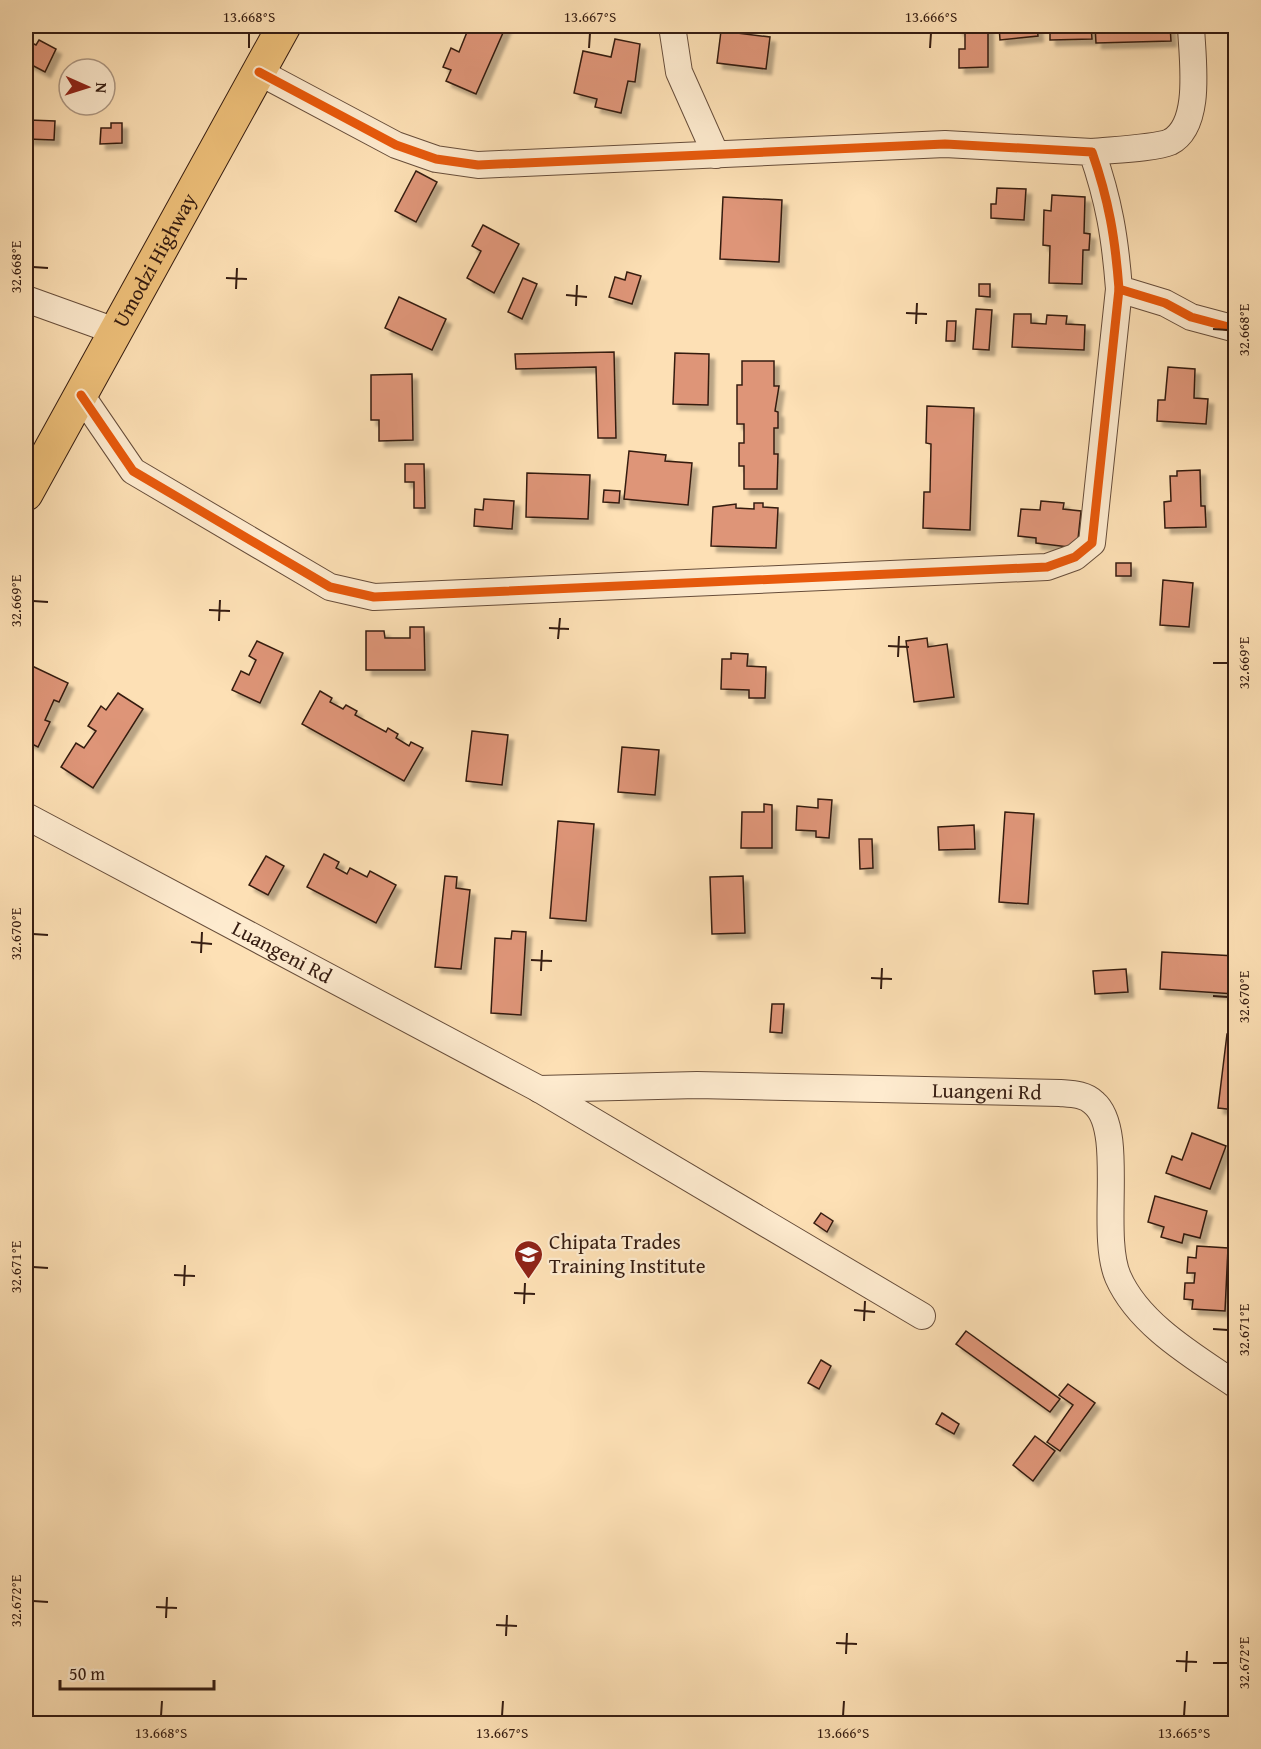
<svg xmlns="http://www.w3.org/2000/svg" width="1261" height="1749" viewBox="0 0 1261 1749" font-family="'Gentium Book Plus',serif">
<defs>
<filter id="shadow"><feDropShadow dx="5.5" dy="5.5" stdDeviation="1.5" flood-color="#0004"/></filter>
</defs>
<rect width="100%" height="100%" fill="#fde0b5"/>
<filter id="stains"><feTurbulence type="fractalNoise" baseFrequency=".00333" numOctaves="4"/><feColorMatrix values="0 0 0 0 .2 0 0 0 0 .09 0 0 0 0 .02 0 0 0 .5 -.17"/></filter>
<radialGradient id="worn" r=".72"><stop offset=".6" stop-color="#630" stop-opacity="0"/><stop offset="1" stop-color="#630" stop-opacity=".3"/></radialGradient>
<g fill="#de9578" stroke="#351c11" stroke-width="1.5" filter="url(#shadow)">
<path d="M465,26H506L476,94L446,81L451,70L443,67L451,48L459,52L469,27Z"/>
<path d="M958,26H988V67L959,68V49H965V30H958Z"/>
<path d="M999,26H1037L1038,36L1000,40Z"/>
<path d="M1050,26H1091L1092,39L1050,40Z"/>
<path d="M1095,26H1170L1171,41L1096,43Z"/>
<path d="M721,31L770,37L766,69L717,63Z"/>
<path d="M615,39L640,44L635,82L628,81L621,113L595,107L597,99L574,93L583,51L611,57Z"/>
<path d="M39,40L56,49L45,72L26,62V46L28,41L36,45Z"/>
<path d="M29,120L55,121L54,140L28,139Z"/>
<path d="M111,123H122V143L100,144L101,128H111Z"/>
<path d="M416,171L437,182L416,222L395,211Z"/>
<path d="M997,188L1026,189L1024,220L991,218V204H996Z"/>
<path d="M1052,195L1085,197L1084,233L1090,234L1089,250H1083L1082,284L1049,283L1050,246L1043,245L1044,210L1051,211Z"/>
<path d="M723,197L782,200L779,262L720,259Z"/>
<path d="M483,225L519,244L494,293L467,278L481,251L472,246Z"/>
<path d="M627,272L641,276L632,304L609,297L615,277L625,280Z"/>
<path d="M523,278L537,284L522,319L508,312Z"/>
<path d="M979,284H990V297L979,296Z"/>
<path d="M399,297L446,319L432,350L385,328Z"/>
<path d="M976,309L992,310L989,350L973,349Z"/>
<path d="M1014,314H1031V323L1046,324L1047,315L1067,316L1066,324L1085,325L1084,350L1012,347Z"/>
<path d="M947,321H956L955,341H946Z"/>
<path d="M614,352L616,438H598L596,367L516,369L515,354Z"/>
<path d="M675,353L709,354L708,405L673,404Z"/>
<path d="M742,361H774V386H779L775,411L778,412V428H774V454H778L777,489H744V466H739V443H744V424H737V385H742Z"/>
<path d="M1168,367L1195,369L1194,398L1208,399L1206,424L1157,421L1158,400H1165Z"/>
<path d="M412,374L413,440L379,441V420H371V375Z"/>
<path d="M927,406L974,408L970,530L923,528L924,492H930L931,444L926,443Z"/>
<path d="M629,451L666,455L665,461L692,463L688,505L624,499Z"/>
<path d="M405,464H424L425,508H414V482H405Z"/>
<path d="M1200,470L1201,506H1205L1206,527L1165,528L1164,502L1171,501L1170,476H1177V471Z"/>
<path d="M527,473L590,475L588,519L526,517Z"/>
<path d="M604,490L620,491L619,503L603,502Z"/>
<path d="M484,499L514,501L512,529L474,526L475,509L483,510Z"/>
<path d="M1041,501L1064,503L1063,509L1081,511L1077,548L1036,543V538L1018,536L1021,509L1040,510Z"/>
<path d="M754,503H763V507L778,508L776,548L711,546L713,507L736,504V508L754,509Z"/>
<rect x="1116" y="563" width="15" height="13"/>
<path d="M1163,580L1193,583L1189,627L1160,625Z"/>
<path d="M410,627H424L425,670H366V631H384L385,638H410Z"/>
<path d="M927,638L928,647L947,644L954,697L914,702L906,641Z"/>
<path d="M257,641L283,653L260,703L232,690L241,671L249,675L256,660L249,656Z"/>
<path d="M731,653L748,654L747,666L766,667L765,698H749V690L721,689L722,659H731Z"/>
<path d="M30,665L68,683L59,702L54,700L45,720L50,722L38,747L26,741V674Z"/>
<path d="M320,691L332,698L330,702L343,709L346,705L357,711L355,715L386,732L388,728L398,734L396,738L409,746L411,742L423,748L404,781L302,724Z"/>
<path d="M118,693L143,709L93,788L61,767L76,743L84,748L96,731L88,726L101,706L106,710Z"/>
<path d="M472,731L508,735L502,785L466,781Z"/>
<path d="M622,747L659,750L655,795L618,792Z"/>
<path d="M818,799L832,800L829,838L816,837V831L796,830L797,806L818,808Z"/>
<path d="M764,804L772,805V848H741L742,812H764Z"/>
<path d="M1005,812L1034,814L1028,904L999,902Z"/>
<path d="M558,821L594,824L586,921L550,918Z"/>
<path d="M974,825L975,849L939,850L938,827Z"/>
<path d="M859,839H872L873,868L860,869Z"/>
<path d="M324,854L339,862L336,868L347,874L350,868L367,877L370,871L396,885L376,923L307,887Z"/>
<path d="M266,856L284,866L268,895L249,885Z"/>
<path d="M445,876L457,877L456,888L470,890L461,969L435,967Z"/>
<path d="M743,876L745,933L712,934L710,877Z"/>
<path d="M512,931L526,932L521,1015L491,1013L495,938L511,939Z"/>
<path d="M1162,952L1236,956L1235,994L1160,989Z"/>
<path d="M1126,969L1128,992L1095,994L1093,971Z"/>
<path d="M772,1004H784L782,1033L770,1032Z"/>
<path d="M1227,1034L1236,1035V1110L1218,1108Z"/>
<path d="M1192,1133L1226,1146L1210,1189L1166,1173L1172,1156L1182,1160Z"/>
<path d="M1155,1196L1207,1211L1200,1238L1184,1234L1182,1243L1161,1237L1164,1227L1148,1222Z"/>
<path d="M821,1213L833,1221L827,1232L814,1223Z"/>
<path d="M1197,1246L1228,1248L1225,1311L1192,1309L1193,1300L1184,1299L1185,1283H1194L1195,1273H1187L1188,1257L1196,1258Z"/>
<path d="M966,1331L1060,1399L1050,1412L956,1344Z"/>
<path d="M821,1360L831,1366L819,1389L808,1383Z"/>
<path d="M1068,1384L1095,1403L1060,1451L1047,1442L1073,1405L1059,1395Z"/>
<path d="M942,1413L959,1424L954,1434L936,1424Z"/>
<path d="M1035,1436L1055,1451L1033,1481L1013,1465Z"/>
</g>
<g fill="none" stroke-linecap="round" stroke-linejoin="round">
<defs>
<g id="minor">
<path d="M672,26L679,72L716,155"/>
<path d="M259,72L396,145L436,159L478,165L945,144L1092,152C1109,201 1115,237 1119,289L1165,303L1191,317L1236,329"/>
<path d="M1092,152C1110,150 1156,148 1170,142C1203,125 1192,58 1191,26"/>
<path d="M26,299L115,331"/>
<path d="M81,395L133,471L330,587L374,597L1047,567L1075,557L1092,543L1119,289"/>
<path id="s1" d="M26,816L539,1089L922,1316"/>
<path id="s2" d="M539,1089L697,1085L1060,1093C1072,1094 1085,1094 1094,1103C1126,1130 1099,1233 1118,1277C1139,1325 1195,1357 1236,1385"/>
</g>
<g id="highway">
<path id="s3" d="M26,494L284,26"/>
</g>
</defs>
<use href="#minor" stroke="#674d3a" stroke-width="28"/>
<use href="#highway" stroke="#351c11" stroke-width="35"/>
<use href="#minor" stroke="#feebcf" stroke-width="26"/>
<use href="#highway" stroke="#eec07a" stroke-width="33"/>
<defs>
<g id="cycleway">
<path d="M259,72L396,145L436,159L478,165L945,144L1092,152C1109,201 1115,237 1119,289L1165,303L1191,317L1236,329"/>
<path d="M81,395L133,471L330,587L374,597L1047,567L1075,557L1092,543L1119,289"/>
</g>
</defs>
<use href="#cycleway" stroke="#feebcf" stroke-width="13"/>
<use href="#cycleway" stroke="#e8590c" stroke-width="9"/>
</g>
<path fill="none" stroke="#351c11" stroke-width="2" d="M249,48V33M589,48L590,33M930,48L931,33M33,267L48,268M226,278L247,279M236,289L237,268M566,295L587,297M576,306L577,285M906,313L927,314M916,324L917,303M1213,329L1228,330M33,601L48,602M209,610L230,611M219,621L220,600M549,628L569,629M558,639L560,618M888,646L909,647M898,657L899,636M1213,663H1228M33,934L48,935M191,942L212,944M201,953L202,932M531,960L552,961M541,971L542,950M871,978L892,979M881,989L882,968M1213,996L1228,997M33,1267L48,1268M174,1275L195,1276M184,1286L185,1265M514,1293L535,1294M524,1304L525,1283M854,1310L875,1312M864,1321L865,1301M1213,1329L1228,1330M33,1601L48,1602M156,1607L177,1608M166,1618L167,1597M496,1625L517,1626M506,1636L507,1615M836,1643L857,1644M846,1654L847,1633M1176,1661L1197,1662M1213,1663H1228M1186,1672L1187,1651M161,1716L162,1701M502,1716L503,1701M843,1716L844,1701M1184,1716L1185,1701"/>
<defs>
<symbol id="school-pin" viewBox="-11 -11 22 30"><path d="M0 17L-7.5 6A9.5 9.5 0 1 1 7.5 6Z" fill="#8f2418" stroke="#feebcf"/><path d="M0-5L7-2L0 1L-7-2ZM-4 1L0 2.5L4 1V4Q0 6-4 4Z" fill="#fff"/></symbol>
</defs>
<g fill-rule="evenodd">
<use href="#school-pin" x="512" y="1238" width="33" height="45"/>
</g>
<g text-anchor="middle" stroke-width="4.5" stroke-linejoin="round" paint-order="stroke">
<g font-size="21" fill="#351c11" stroke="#feebcf">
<text dy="7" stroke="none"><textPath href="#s3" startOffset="267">Umodzi Highway</textPath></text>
<text dy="7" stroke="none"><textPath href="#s1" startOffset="290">Luangeni Rd</textPath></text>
<text dy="7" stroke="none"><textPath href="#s2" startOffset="448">Luangeni Rd</textPath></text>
</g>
<g font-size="21" fill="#351c11" stroke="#feebcf" text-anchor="start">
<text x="549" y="1249">Chipata Trades<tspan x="549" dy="24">Training Institute</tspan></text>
</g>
</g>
<rect width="1261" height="1749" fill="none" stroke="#fde0b5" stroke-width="66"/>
<g transform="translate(87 87) rotate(93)"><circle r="28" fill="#feebcf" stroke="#ae9883" stroke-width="1.5"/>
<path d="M0-4.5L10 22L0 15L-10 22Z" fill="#8f2418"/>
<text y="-9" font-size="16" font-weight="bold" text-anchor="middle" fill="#351c11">N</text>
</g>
<path d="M60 1680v9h154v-9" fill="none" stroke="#351c11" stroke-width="3"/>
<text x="69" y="1680" font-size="18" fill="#351c11" stroke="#feebcf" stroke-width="4.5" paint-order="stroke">50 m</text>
<rect x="33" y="33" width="1195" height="1683" fill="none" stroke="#351c11" stroke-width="2"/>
<g font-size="15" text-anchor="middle" fill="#351c11">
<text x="249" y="22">13.668°S</text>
<text x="590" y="22">13.667°S</text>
<text x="931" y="22">13.666°S</text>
<text transform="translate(16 267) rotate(-90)" y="5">32.668°E</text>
<text transform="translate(1244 330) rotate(-90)" y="5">32.668°E</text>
<text transform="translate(16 601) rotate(-90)" y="5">32.669°E</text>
<text transform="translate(1244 663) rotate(-90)" y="5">32.669°E</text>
<text transform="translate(16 934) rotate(-90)" y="5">32.670°E</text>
<text transform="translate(1244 997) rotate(-90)" y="5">32.670°E</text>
<text transform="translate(16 1267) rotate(-90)" y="5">32.671°E</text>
<text transform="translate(1244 1330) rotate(-90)" y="5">32.671°E</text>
<text transform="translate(16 1601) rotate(-90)" y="5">32.672°E</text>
<text transform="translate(1244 1663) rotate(-90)" y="5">32.672°E</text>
<text x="161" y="1738">13.668°S</text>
<text x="502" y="1738">13.667°S</text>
<text x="843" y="1738">13.666°S</text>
<text x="1184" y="1738">13.665°S</text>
</g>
<rect width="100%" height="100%" filter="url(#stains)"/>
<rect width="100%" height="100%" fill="url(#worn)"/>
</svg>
